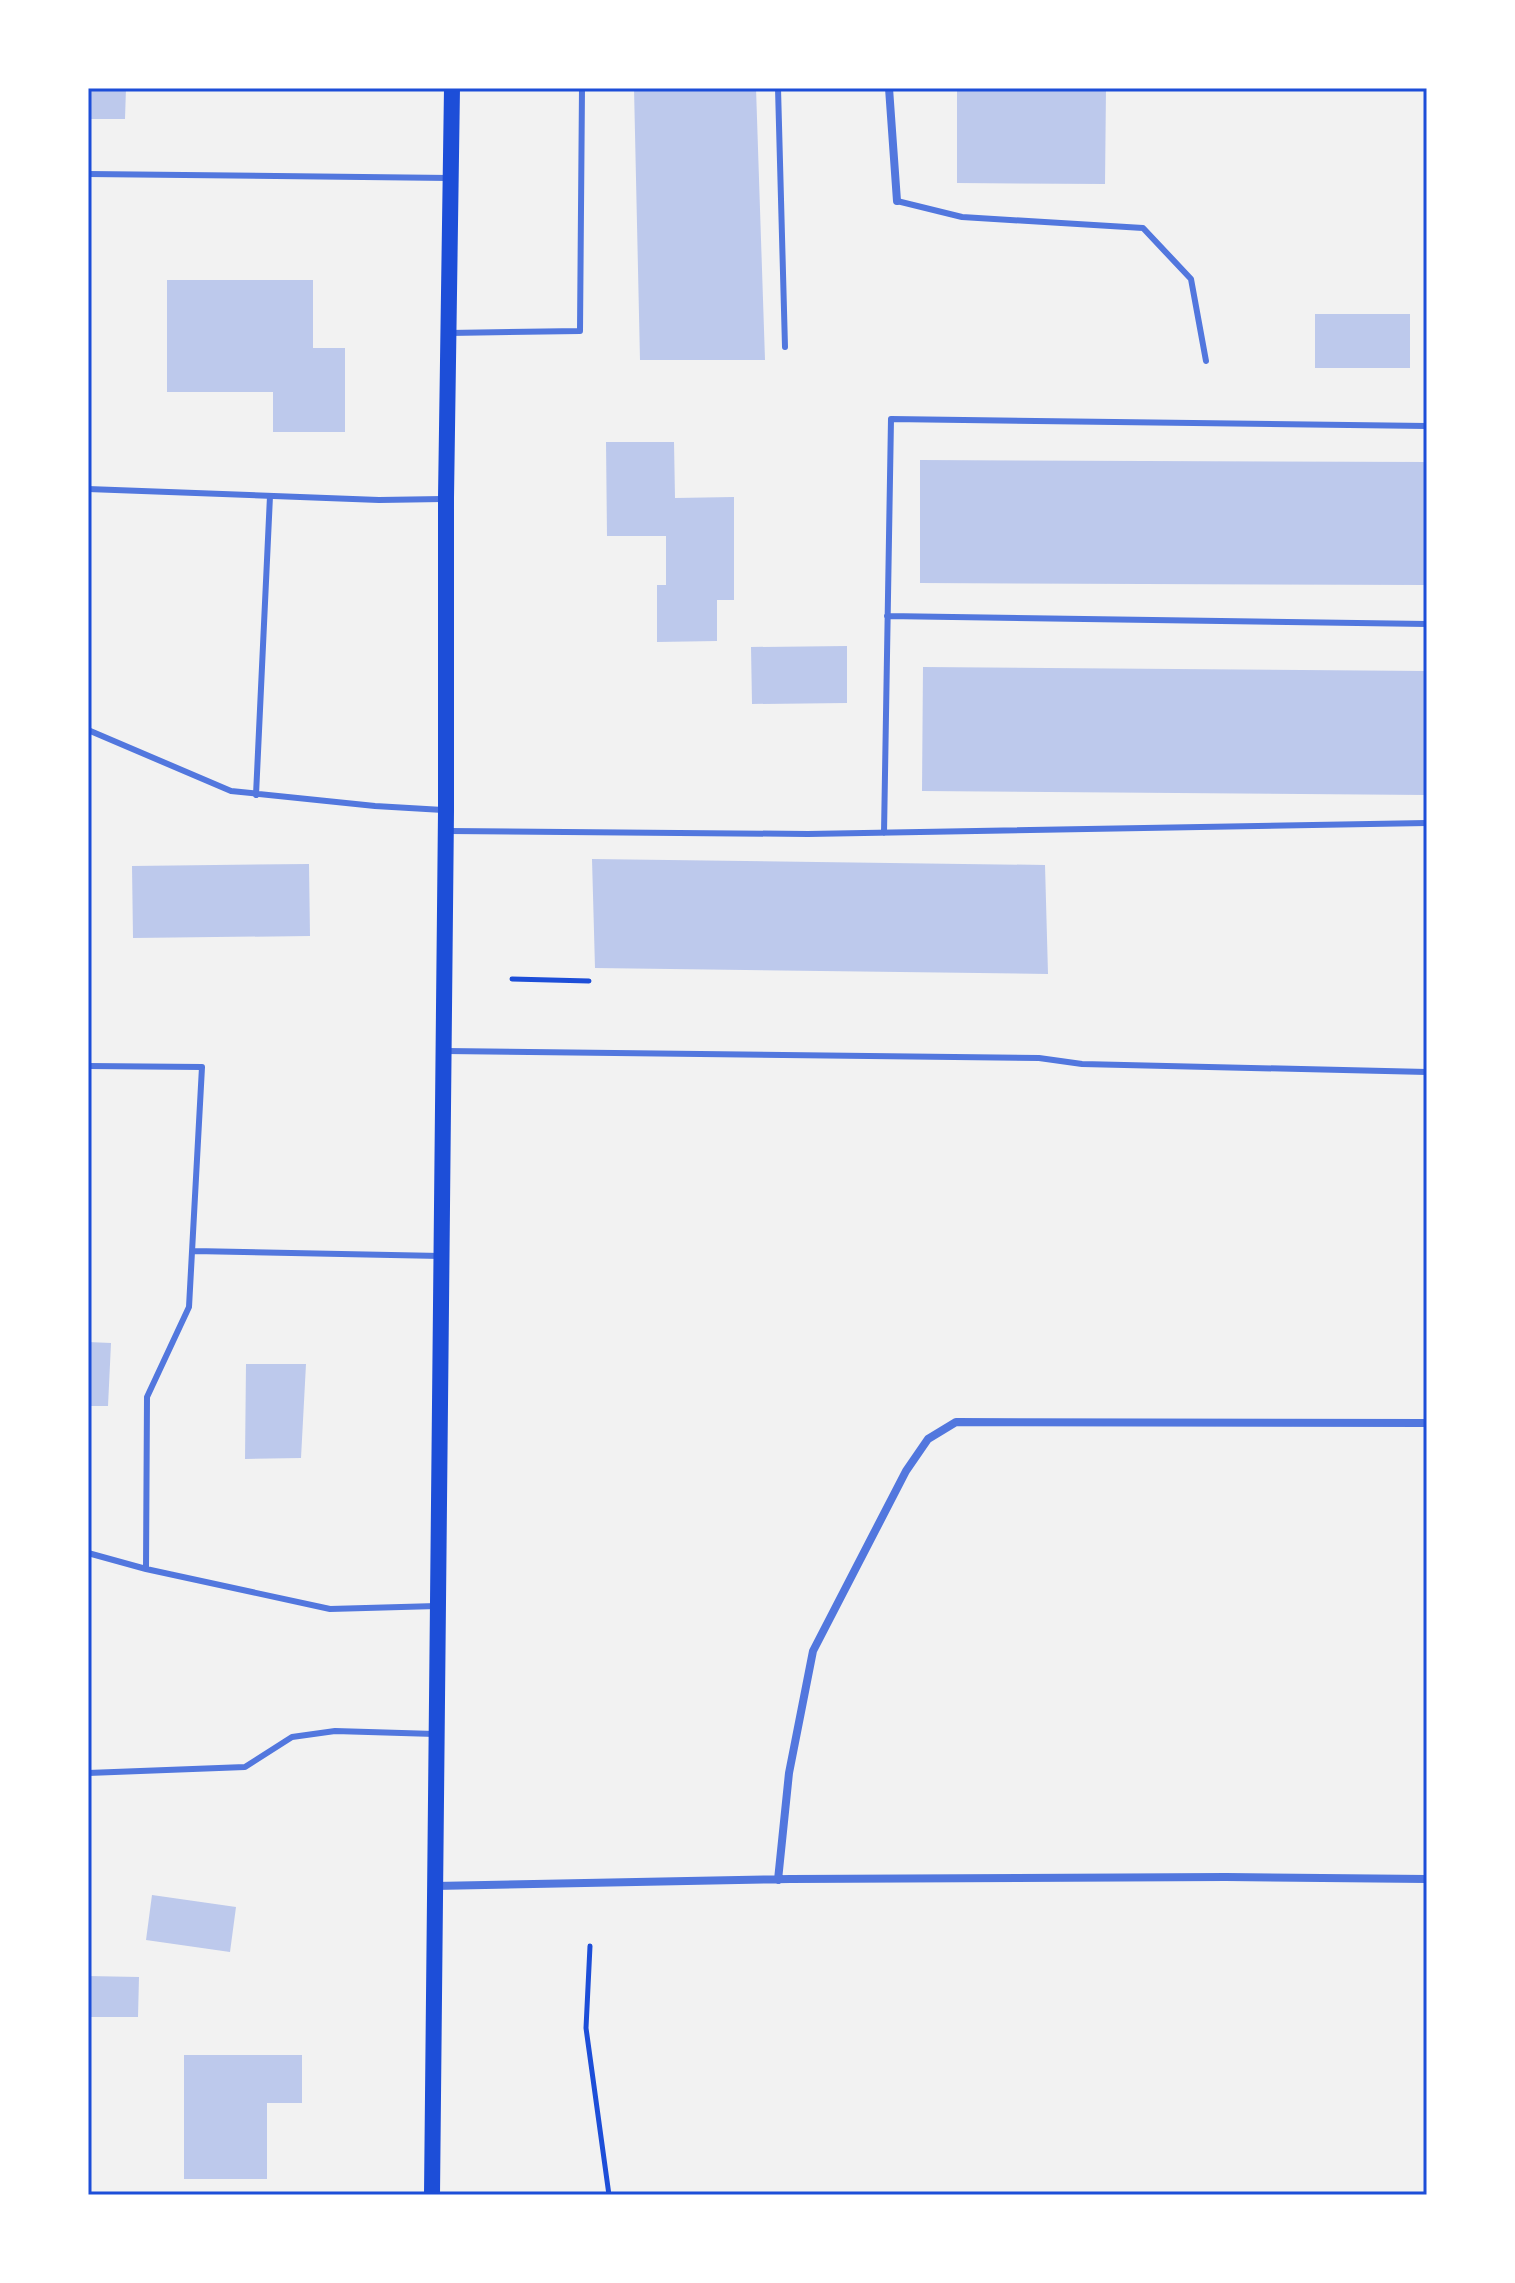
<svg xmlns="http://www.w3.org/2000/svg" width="1515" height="2283" font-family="'Fira Sans',sans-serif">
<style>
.building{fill:#bdc9ec}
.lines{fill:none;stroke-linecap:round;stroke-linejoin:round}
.path{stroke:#1d4ed8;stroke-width:5}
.service{stroke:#5277de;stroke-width:6}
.minor{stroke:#5277de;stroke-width:8}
.secondary{stroke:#1d4ed8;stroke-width:16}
.neatline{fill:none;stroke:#1d4ed8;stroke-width:3}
</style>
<rect width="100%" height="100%" fill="#f2f2f2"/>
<path class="building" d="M88,88H126L125,119H88Z
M634,88H756L765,360H640Z
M957,88H1106L1105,184L957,183Z
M167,280H313V348H345V432H273V392H167Z
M1315,314H1410V368H1315Z
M606,442H674L675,498L734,497V600H717V641L657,642V585H666V536H607Z
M920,460L1427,462V585L920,583Z
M847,646V703L752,704L751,647Z
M923,667L1427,671V795L922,791Z
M592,859L1045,865L1048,974L595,968Z
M309,864L310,936L133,938L132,866Z
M88,1342L111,1343L108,1406H88Z
M246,1364H306L301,1458L245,1459Z
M152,1895L236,1907L230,1952L146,1940Z
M88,1976L139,1977L138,2017H88Z
M184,2055H302V2103H267V2179H184Z"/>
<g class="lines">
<path class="path" d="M512,979L589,981
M590,1946L586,2028L609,2195"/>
<path class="service" d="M778,88L785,347
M88,174L450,178
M897,201L962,217L1143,228L1191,279L1206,361
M449,333L580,331L582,88
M88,489L379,500L443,499
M887,616L1427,624
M88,730L231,791L375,806L443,810
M256,795L270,496
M449,831L808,834L1427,823
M884,833L891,419L1427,426
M446,1051L1039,1058L1082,1064L1427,1072
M88,1066L202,1067L189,1307L147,1397L146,1569
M194,1251L441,1256
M88,1553L146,1569L330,1609L437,1606
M88,1773L245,1767L292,1737L335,1731L435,1734"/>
<path class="minor" d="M889,88L897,201
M778,1880L789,1773L813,1651L906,1471L928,1439L956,1422L1427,1423
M435,1886L790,1879L1226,1877L1427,1879"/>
<path class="secondary" d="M432,2195L446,811V498L452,88"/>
</g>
<rect width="1515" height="2283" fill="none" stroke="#ffffff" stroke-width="180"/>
<rect x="90" y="90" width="1335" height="2103" class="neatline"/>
</svg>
